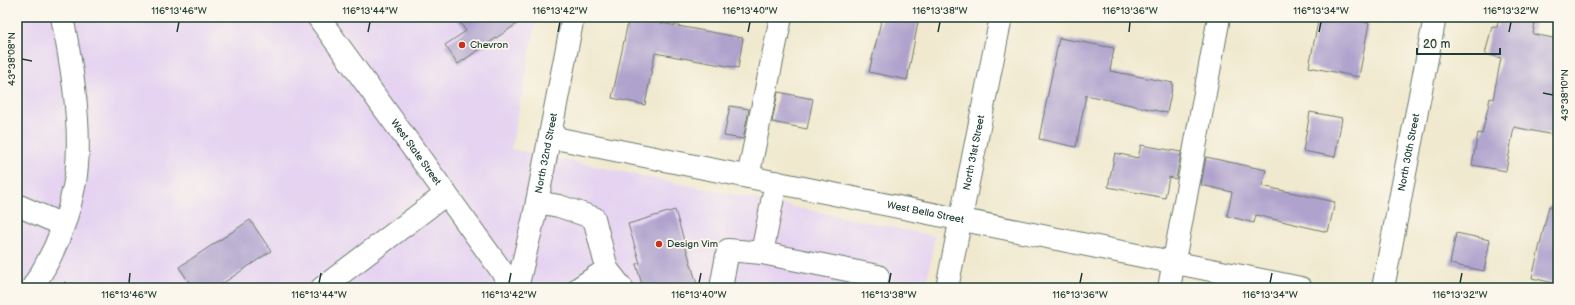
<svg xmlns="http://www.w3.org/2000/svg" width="1575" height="305" font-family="'Balsamiq Sans',sans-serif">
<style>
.built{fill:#e5d3f1}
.building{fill:#afa2cd}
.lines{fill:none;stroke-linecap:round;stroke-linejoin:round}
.minor-casing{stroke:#68796a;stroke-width:24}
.major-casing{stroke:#68796a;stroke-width:24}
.path{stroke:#68796a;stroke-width:2.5;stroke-dasharray:3 3;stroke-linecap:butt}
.minor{stroke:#fff;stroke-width:22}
.major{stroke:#fff;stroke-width:22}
.ticks{fill:none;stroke:#1f3d34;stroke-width:1.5}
.poi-dot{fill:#c8321e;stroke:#fbf7ec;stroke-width:1.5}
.labels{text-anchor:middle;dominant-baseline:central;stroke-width:3.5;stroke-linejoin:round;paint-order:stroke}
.poi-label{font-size:10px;fill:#1f3d34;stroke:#fbf7ec;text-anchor:start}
.street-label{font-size:10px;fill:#1f3d34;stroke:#fbf7ec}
.neatline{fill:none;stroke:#1f3d34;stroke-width:1.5}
.ticks-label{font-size:10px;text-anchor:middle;fill:#1f3d34}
</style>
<rect width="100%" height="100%" fill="#fbf7ec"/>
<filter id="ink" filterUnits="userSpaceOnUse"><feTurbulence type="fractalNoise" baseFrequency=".025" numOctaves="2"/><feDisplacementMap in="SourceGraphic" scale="8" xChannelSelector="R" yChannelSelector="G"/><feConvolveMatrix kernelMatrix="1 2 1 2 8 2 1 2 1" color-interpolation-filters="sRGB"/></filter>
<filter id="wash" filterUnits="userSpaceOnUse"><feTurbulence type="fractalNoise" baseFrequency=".012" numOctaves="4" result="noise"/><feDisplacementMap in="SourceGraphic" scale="16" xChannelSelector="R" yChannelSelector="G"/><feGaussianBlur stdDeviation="0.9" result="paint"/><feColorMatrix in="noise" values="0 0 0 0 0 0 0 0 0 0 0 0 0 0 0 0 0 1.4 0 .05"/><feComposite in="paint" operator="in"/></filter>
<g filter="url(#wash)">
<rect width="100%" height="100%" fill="#f0e9cf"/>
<path class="built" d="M17,17H537L511,149L935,236L926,288H17Z"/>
<g id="blocks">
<path class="building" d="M456,17H527L458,64L445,45L466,31Z
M629,17L743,38L738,68L655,53L645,105L612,98Z
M882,17H919L907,80L869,72Z
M1319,17H1338L1369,23L1359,77L1309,67Z
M1499,17H1536L1533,34L1558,39V136L1514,127L1506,171L1472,165L1478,133L1482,134L1490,98L1493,99L1501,58L1485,54L1492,26L1497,27Z
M1059,38L1114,48L1110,71L1173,83L1167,113L1086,95L1076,147L1039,139Z
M778,92L813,99L807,129L772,122Z
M730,106L749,109L743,139L724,136Z
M1310,112L1342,118L1335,157L1303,151Z
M1141,145L1181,152L1176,179L1169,177L1165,198L1108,187L1115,153L1138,158Z
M1206,157L1266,170L1262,186L1335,202L1328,232L1256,215L1254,223L1227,216L1232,192L1201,185Z
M1549,206L1558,207V284L1532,278Z
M675,210L698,288H643L636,264L640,263L628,224Z
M250,220L271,251L216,288H193L179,267Z
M1456,233L1490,240L1484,271L1450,264Z"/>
</g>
</g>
<g filter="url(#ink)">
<use href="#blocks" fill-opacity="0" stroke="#68796a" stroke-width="1"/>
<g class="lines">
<g class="minor-casing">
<g id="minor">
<path id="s1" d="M550,137L1301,288"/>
<path d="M748,177L781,17"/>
<path d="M537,202L559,206L594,218L607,269L579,288"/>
<path d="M17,205L63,225"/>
<path d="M762,253L878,276L876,288"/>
<path d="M607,269L622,288"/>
<path d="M32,288C52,258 67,223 74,187C84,139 72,65 62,17"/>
<path d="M322,288L446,194"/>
<path id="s2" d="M517,288L534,217L573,17"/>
<path d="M721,288L728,250L762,253L776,182"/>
<path id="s3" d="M947,288L1001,17"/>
<path d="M1169,288L1219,17"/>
<path id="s4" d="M1383,288L1435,17"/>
</g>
</g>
<g class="major-casing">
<g id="major">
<path id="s5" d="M318,17L514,288"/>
</g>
</g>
<path class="path" d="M64,283L91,288"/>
<use href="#minor" class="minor"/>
<use href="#major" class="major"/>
</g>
</g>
<path class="ticks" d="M177,32L179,22M368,32L370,22M558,32L560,22M748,32L750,22M938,32L940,22M1129,32L1130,22M1319,32L1321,22M1509,32L1511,22M22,59L32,61M1543,93L1553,95M129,283L130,273M319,283L321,273M509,283L511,273M699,283L701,273M889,283L891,273M1080,283L1082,273M1270,283L1272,273M1460,283L1462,273"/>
<g class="poi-dot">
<circle cx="462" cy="45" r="4"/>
<circle cx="659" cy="244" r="4"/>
</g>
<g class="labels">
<g class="poi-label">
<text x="470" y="45">Chevron</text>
<text x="667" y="244">Design Vim</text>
</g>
<g class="street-label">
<text stroke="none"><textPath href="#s4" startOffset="138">North 30th Street</textPath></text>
<text stroke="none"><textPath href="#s5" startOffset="167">West State Street</textPath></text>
<text stroke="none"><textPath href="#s2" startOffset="138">North 32nd Street</textPath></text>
<text stroke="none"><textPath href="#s3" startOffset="138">North 31st Street</textPath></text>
<text stroke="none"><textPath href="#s1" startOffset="383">West Bella Street</textPath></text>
</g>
</g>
<rect width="1575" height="305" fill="none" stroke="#fbf7ec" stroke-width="44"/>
<path d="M1417 48v6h83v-6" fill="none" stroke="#1f3d34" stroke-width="2"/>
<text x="1423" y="48" font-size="12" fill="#1f3d34" stroke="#fbf7ec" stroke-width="3" paint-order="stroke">20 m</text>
<rect x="22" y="22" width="1531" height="261" class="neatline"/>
<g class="ticks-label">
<text x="179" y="14">116°13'46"W</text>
<text x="370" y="14">116°13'44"W</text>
<text x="560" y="14">116°13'42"W</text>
<text x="750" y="14">116°13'40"W</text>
<text x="940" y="14">116°13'38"W</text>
<text x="1130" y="14">116°13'36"W</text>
<text x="1321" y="14">116°13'34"W</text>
<text x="1511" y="14">116°13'32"W</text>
<text transform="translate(11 59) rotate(-90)" y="4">43°38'08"N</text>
<text transform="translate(1564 95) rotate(-90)" y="4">43°38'10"N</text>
<text x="129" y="298">116°13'46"W</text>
<text x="319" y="298">116°13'44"W</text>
<text x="509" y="298">116°13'42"W</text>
<text x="699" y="298">116°13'40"W</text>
<text x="889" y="298">116°13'38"W</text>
<text x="1080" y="298">116°13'36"W</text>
<text x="1270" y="298">116°13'34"W</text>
<text x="1460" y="298">116°13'32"W</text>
</g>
</svg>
